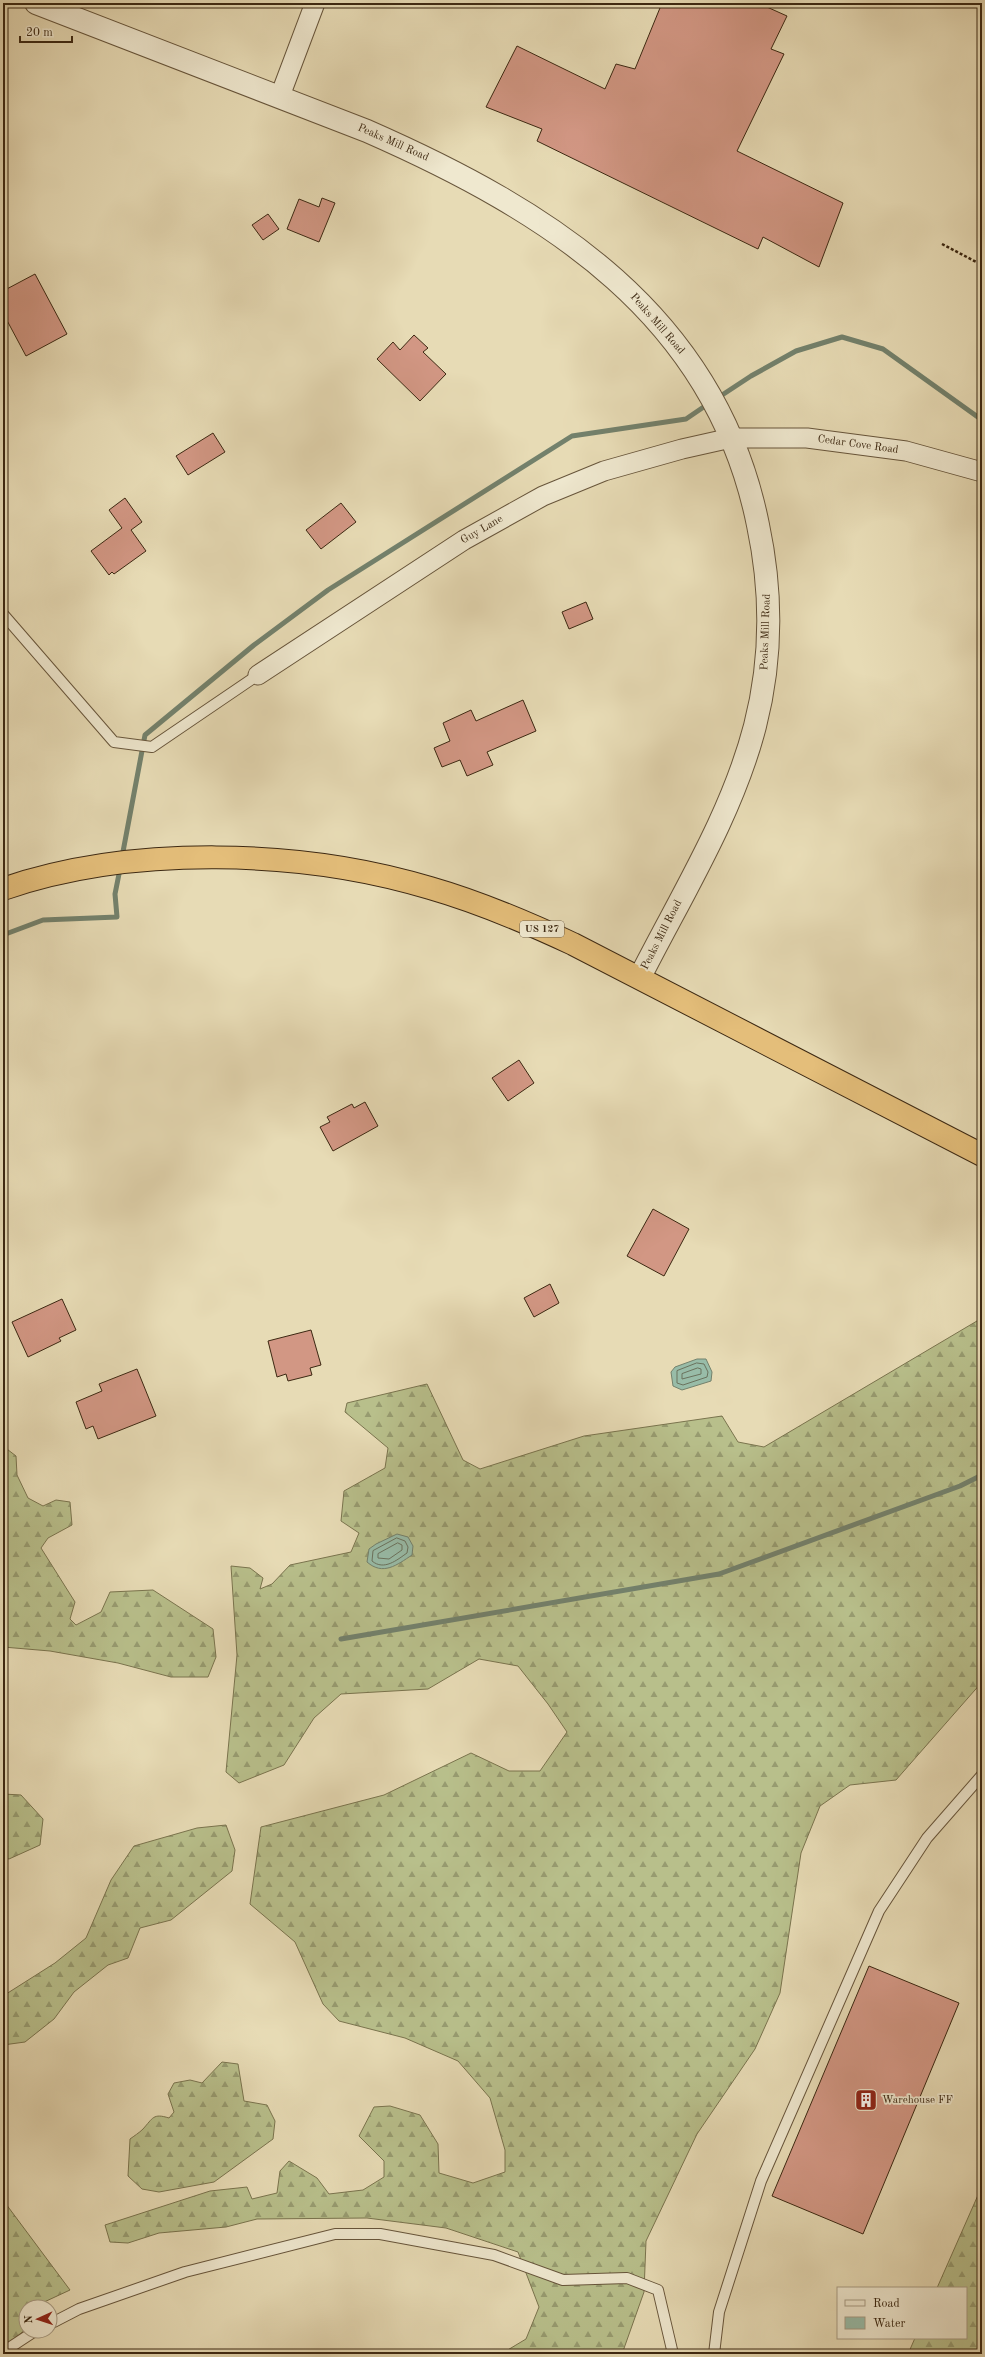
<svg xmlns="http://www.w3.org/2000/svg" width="985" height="2357" font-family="'Old Standard TT',serif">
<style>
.forest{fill:url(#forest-firs);stroke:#7a744e}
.water{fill:#98bca8;stroke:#73816c}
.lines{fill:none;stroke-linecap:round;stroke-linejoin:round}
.shore{stroke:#6a725d;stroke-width:1}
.stream{stroke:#73816c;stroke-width:5}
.building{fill:#d29784;stroke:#3c2812}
.service-casing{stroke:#67553b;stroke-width:12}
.minor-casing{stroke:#67553b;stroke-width:21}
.tertiary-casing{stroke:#67553b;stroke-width:24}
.trunk-casing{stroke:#3c2812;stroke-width:24}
.path{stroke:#3c2812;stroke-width:2.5;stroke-dasharray:3 2;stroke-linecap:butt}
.service{stroke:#efe8cf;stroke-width:10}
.minor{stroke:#efe8cf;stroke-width:19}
.tertiary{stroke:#efe8cf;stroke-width:22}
.trunk{stroke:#e4be7a;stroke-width:22}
.labels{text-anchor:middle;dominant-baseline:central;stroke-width:3.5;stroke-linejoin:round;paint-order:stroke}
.shield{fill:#efe8cf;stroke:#72624b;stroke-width:1}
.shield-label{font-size:10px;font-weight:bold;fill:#3c2812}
.street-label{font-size:11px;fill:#3c2812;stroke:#efe8cf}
.poi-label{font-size:11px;fill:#3c2812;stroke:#efe8cf;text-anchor:start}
</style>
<defs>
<pattern id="forest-firs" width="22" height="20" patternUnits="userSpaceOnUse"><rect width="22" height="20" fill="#b8bf8b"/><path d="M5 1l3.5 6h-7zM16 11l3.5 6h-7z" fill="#979b70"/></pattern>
</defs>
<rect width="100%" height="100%" fill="#e7dbb5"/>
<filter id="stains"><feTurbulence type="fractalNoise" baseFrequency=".005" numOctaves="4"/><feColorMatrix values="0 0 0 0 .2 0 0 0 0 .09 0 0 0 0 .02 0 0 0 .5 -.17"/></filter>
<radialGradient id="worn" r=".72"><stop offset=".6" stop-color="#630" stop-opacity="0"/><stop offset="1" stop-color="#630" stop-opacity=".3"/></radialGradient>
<path class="forest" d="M982,1318V1682L896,1780L850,1785L820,1806L801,1853L780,1993L755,2049L697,2134L646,2241L644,2292L622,2354H501L526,2339L539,2307L518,2252L446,2228L367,2218L257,2219L226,2227L159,2233L128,2243L110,2242L105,2225L210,2191L247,2187L252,2199L277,2193L280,2171L289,2161L317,2178L329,2194L363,2190L384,2177V2161L359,2136L374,2107L390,2106L420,2115L438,2144L439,2173L473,2183L505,2172V2150L490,2098L458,2061L405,2038L339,2021L323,2004L295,1942L250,1904L261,1827L384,1795L471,1753L509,1771H540L567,1732L548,1704L518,1666L479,1659L428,1689L341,1694L314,1718L284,1765L239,1783L226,1772L237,1655L231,1566L250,1568L263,1578L260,1589L272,1584L290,1565L351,1552L359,1533L341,1521L344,1491L385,1468L388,1448L345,1412L347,1403L427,1384L463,1460L480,1469L584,1436L722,1416L738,1442L764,1447Z
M3,1446L16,1456L17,1475L28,1498L43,1506L56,1500L70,1502L72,1525L48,1538L41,1548L75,1602L70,1619L76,1625L101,1612L110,1592L153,1590L213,1629L216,1657L208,1677H171L118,1663L50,1651L3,1647Z
M3,1794L21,1795L43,1819L40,1845L9,1859L3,1857Z
M226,1825L235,1850L232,1871L171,1920L140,1928L128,1958L108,1965L74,1992L54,2019L25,2042L3,2045V1996L55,1963L86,1938L111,1880L134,1846L197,1828Z
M222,2062L238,2064L244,2101L267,2105L275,2121L273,2139L214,2182L159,2192L142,2189L128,2176L130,2139C134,2136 139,2133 143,2129C153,2118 153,2113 169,2118L174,2112L168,2094L174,2083L190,2080L202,2083Z
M982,2186V2354H908L915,2338H966V2288H937Z
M3,2200L70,2290L42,2303L40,2307H26V2329L3,2348Z"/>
<path class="water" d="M697,1359H706L712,1372L711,1381L682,1390L673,1386L671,1372L675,1367Z
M397,1534L408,1537L413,1546L412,1555C397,1565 383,1576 367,1562L369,1549L376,1544Z"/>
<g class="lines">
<path class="shore" d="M697,1363L704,1364L708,1372L707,1377L683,1385L677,1383V1371Z
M698,1368L701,1369V1374L682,1379V1374Z
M397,1538L405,1541L408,1547L407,1553C397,1560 384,1571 372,1561L373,1551Z
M398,1543L402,1545V1550L389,1559L378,1558V1554Z"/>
<path class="stream" d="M716,399L751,376L796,351L842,337L883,349L982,420
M122,857L145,735L254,645L328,590L572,436L686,419L708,404
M3,935L43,920L117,917L115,894L120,869
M341,1639L719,1574L960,1486L982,1475"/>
</g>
<path class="building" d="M662,3H758L787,16L771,49L784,54L737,151L843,203L819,267L763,237L758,249L537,141L542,129L486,107L517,46L605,89L616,64L635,69Z
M322,198L335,203L319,242L287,229L299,199L319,207Z
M268,214L279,229L263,240L252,225Z
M35,274L67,334L26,356L3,313V291Z
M414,335L428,348L423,352L446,374L420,401L377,359L393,342L400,350Z
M213,433L225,452L188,475L176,456Z
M125,498L142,522L131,530L146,551L114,574L112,572L109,575L91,551L122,528L109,510Z
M341,503L356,522L321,549L306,530Z
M586,602L593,619L569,629L562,612Z
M523,700L536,731L487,752L493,765L467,776L460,760L442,767L434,748L450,741L443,723L471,710L476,721Z
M519,1060L534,1083L508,1101L492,1078Z
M365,1102L378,1126L333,1151L320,1127L330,1122L327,1117L352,1104L354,1108Z
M653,1209L689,1229L664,1276L627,1256Z
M550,1284L559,1303L534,1317L524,1298Z
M62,1299L76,1330L59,1338L61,1341L28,1357L12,1322Z
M311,1330L321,1365L310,1368L312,1375L288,1381L286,1374L277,1377L268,1341Z
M137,1369L156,1416L98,1439L93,1426L86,1429L76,1402L102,1391L99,1384Z
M869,1966L959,2003L863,2234L772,2196Z"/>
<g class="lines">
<g class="service-casing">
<path id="service" d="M3,614L114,742L152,747L258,675
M50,2324L79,2309L185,2272L335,2234H380L494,2255L563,2280L627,2278L658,2290L673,2354
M3,2352L35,2331
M714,2354L719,2312L761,2181L879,1911L927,1838L982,1775"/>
</g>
<g class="minor-casing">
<path id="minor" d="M280,96L315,3
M258,675L464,540L543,496L604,471L682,449L731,438H807L906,451L982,472"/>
</g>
<g class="tertiary-casing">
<path id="tertiary" d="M36,3L367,131C549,211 716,315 758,525C772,591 772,660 755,726C732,815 681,896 640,977"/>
</g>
<g class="trunk-casing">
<path id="trunk" d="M3,889C131,845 301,849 430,888C479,902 526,922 573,944L982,1155"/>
</g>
<path class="path" d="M942,244L982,265"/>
<use href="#service" class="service"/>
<use href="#minor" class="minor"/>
<use href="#tertiary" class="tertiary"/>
<use href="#trunk" class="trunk"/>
</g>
<defs>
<g id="building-square" transform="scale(1.15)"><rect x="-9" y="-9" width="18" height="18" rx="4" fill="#8f2418" stroke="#efe8cf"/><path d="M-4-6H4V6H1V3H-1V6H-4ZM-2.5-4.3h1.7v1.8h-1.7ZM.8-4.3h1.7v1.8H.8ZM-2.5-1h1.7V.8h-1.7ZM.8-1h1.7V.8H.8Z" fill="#fff"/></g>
</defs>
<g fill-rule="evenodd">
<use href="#building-square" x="866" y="2100"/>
</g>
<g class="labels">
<rect class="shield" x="520" y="921" width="44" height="16" rx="3"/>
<g class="shield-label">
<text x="542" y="929">US 127</text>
</g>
<g class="street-label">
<text transform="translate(393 143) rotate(24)">Peaks Mill Road</text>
<text transform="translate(657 324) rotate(49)">Peaks Mill Road</text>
<text transform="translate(858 445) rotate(8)">Cedar Cove Road</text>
<text transform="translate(482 530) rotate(-30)">Guy Lane</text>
<text transform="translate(766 632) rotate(-88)">Peaks Mill Road</text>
<text transform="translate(662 935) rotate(-63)">Peaks Mill Road</text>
</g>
<g class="poi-label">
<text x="882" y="2100">Warehouse FF</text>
</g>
</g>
<rect width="985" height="2357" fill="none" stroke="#e7dbb5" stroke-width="16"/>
<rect x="4" y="4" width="977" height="2349" fill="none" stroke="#3c2812" stroke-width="2"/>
<rect x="8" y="8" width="969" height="2341" fill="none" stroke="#3c2812"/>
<rect x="837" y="2287" width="130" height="52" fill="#efe8cf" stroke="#a79b83"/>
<rect x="845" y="2300" width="20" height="6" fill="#efe8cf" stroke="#a79b83"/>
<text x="873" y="2307" font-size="12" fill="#3c2812">Road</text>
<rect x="845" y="2317" width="20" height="12" fill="#98bca8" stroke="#a79b83"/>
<text x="873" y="2327" font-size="12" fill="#3c2812">Water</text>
<g transform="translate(38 2319) rotate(267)"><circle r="19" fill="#efe8cf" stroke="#a79b83"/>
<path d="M0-3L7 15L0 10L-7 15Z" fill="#8f2418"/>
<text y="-6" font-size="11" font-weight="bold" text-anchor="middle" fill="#3c2812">N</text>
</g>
<path d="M20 36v6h52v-6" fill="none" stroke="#3c2812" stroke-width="2"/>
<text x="26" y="36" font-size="12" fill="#3c2812" stroke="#efe8cf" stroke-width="3" paint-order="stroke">20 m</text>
<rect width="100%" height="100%" filter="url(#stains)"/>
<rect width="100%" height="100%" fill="url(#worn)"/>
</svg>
